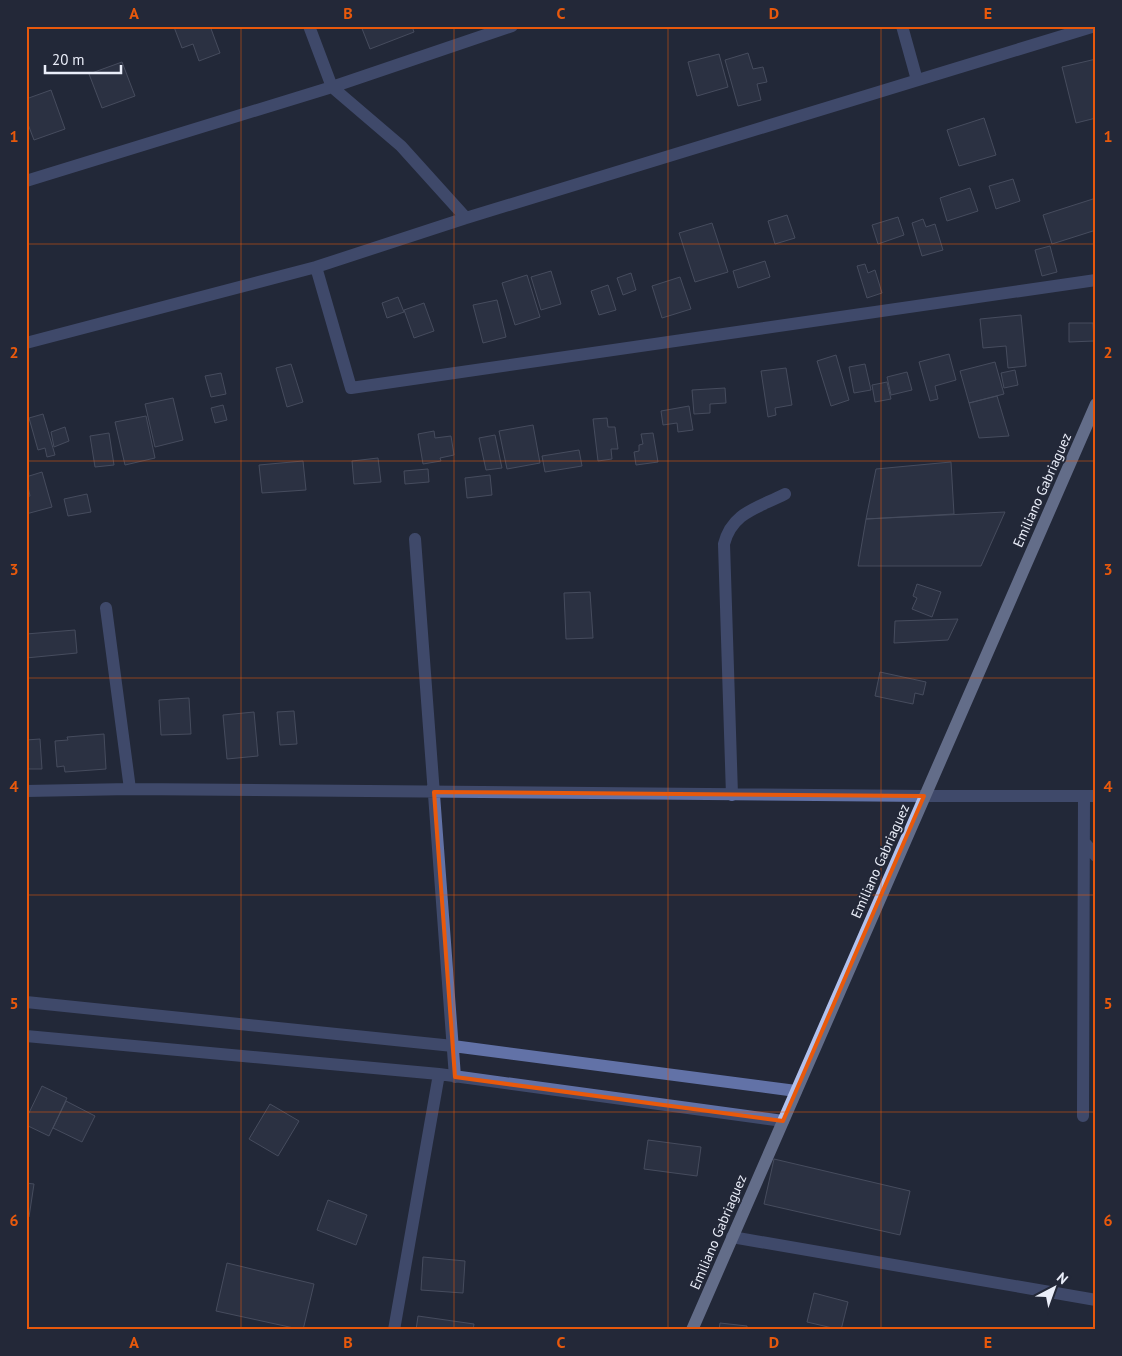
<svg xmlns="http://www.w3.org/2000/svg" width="1122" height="1356" font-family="'PT Sans',sans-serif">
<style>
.building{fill:#373d4e;stroke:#70778a}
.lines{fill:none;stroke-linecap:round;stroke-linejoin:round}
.minor{stroke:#6272a7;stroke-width:12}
.major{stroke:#b2c1ec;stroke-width:12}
.marked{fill:none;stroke:#e8590c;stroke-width:4;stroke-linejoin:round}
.grid{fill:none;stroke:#e8590c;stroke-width:1;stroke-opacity:0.55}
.labels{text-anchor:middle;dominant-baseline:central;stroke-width:4;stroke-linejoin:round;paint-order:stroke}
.street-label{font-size:14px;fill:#eaeef9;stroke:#232838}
.neatline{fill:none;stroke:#e8590c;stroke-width:2}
.grid-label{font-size:16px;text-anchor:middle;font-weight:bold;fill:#e8590c}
</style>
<rect width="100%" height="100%" fill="#232838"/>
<path class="building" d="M210,26L220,53L199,61L193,44L182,48L174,27Z
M361,26H412L414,32L370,49Z
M748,53L753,69L763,67L767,82L757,84L761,100L738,106L725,60Z
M719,54L728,87L697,96L688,62Z
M1096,59V118L1076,123L1062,67Z
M122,62L135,96L102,108L89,74Z
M51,90L65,129L34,140L26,119V99Z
M984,118L996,155L959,166L947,130Z
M1013,179L1020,201L996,209L989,186Z
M970,188L978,211L947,221L940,198Z
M1096,198V230L1052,244L1043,215Z
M787,215L795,238L775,244L768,221Z
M898,217L904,235L878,244L872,225Z
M923,219L926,227L935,224L943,250L922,256L912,223Z
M712,223L728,272L695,282L679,233Z
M1050,246L1057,272L1042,276L1035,250Z
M765,261L770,277L738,288L733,271Z
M865,264L868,273L875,270L882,293L867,298L857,266Z
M551,271L561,304L541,310L531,277Z
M631,273L636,290L623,295L617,278Z
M527,275L540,317L515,325L502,283Z
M680,277L691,309L662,318L652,286Z
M608,285L616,310L599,315L591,291Z
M398,297L404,312L387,318L382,303Z
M497,300L506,337L483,343L473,305Z
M424,303L434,331L414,338L404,310Z
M1021,315L1026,366L1008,368L1006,346L983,348L980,319Z
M1069,323H1093L1094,341L1069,342Z
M949,354L956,380L935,386L938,399L930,401L919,362Z
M836,355L849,400L831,406L817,361Z
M995,362L1004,394L969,403L960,371Z
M291,364L303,402L287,407L276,368Z
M865,364L871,390L854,393L849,367Z
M786,368L792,405L775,408L776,415L768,417L761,371Z
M1015,370L1018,385L1004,388L1001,373Z
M907,372L912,390L891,395L887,377Z
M221,373L226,394L211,397L205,376Z
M887,382L891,399L875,402L872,385Z
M725,388L726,403L710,404V413L694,414L692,390Z
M997,396L1009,436L979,438L969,403Z
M173,398L183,440L155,447L145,404Z
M223,405L227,420L215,423L211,408Z
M689,406L693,430L678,432L677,423L663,425L661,411Z
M43,414L55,455L47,457L45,448L38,450L29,418Z
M146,416L155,458L125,465L115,422Z
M607,418L608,427H615L618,449H611L612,459L598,461L593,419Z
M533,425L540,463L507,469L499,431Z
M65,427L69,441L54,447L51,432Z
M434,431L435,438L451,436L454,455L440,458L441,461L423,464L418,434Z
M109,433L114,465L95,467L90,436Z
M653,433L658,462L636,465L634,452L639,451V445L643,444L641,434Z
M495,435L502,468L486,470L479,438Z
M579,450L582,466L545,472L542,456Z
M378,458L381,482L354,484L352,461Z
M303,461L306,490L262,493L259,465Z
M951,462L954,514L866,519L876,469Z
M428,469L429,482L405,484L404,471Z
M42,472L52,507L26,514V497L30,496L26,477Z
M490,475L492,495L467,498L465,478Z
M87,494L91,512L68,516L64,499Z
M1005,512L981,566H858L866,519Z
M917,584L941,592L932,617L912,609L917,598L913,596Z
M590,592L593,638L566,639L564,593Z
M958,619L948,640L894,643L895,621Z
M75,630L77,653L26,658V634Z
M880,672L926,682L923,695L915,693L913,704L875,696Z
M189,698L191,734L161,735L159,700Z
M294,711L297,744L280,745L277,712Z
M254,712L258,756L227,759L223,715Z
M104,734L106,769L65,772L64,766L57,767L55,741L68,740L67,737Z
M40,739L42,769H26V740Z
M42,1086L67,1098L49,1136L26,1125V1119Z
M66,1101L95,1116L82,1142L53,1128Z
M270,1104L299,1121L278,1156L249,1139Z
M648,1140L701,1147L697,1176L644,1169Z
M774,1159L910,1191L900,1235L764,1204Z
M26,1183L34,1184L29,1217H26Z
M328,1200L367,1215L356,1245L317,1230Z
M423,1257L465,1261L463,1293L421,1290Z
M227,1263L314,1284L303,1330L216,1311Z
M814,1293L848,1302L841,1330L807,1322Z
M418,1316L474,1324L473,1330H416Z
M720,1323L747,1326V1330H719Z"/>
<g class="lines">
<path class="minor" d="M309,26L332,87L401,146L466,218
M902,26L917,80
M26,181L332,87L512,26
M316,267L351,388L1096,280
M26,343L316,267L466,218L1095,26
M415,539L455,1077
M106,608L130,789
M26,791L130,789L924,796H1096
M732,795L724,544C732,512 758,508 785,494
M1084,842L1096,856
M26,1002L453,1046L796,1091
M26,1036L439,1074L783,1121
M1083,1116L1084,796
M732,1237L1096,1300
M394,1330L439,1074"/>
<path class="major" d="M692,1330L1096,404"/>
</g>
<path d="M0 0H1122V1356H0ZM434,792L924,796L783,1121L455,1077Z" fill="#232838" fill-opacity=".55" fill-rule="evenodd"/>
<path class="marked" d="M434,792L924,796L783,1121L455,1077Z"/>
<path class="grid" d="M241,26V1330M454,26V1330M668,26V1330M881,26V1330M26,244H1096M26,461H1096M26,678H1096M26,895H1096M26,1112H1096"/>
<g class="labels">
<g class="street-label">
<text transform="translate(1042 490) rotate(-66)">Emiliano Gabriaguez</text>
<text transform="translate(880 861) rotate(-66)">Emiliano Gabriaguez</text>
<text transform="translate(718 1232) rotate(-67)">Emiliano Gabriaguez</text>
</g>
</g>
<rect width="1122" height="1356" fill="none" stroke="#232838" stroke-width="55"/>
<g transform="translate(1054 1288) rotate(41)" stroke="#232838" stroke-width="4" paint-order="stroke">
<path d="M0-4L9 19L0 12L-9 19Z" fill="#eaeef9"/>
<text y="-8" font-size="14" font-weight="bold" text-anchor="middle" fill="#eaeef9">N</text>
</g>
<path d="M45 65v8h76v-8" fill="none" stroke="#eaeef9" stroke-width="2.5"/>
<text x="52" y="65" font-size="15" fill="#eaeef9" stroke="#232838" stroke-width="4" paint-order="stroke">20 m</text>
<rect x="28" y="28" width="1066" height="1300" class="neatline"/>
<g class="grid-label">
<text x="134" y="19">A</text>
<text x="348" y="19">B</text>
<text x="561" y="19">C</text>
<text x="774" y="19">D</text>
<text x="988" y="19">E</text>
<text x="14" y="142">1</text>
<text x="1108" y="142">1</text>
<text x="14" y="358">2</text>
<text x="1108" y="358">2</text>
<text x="14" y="575">3</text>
<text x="1108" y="575">3</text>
<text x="14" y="792">4</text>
<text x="1108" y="792">4</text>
<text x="14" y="1009">5</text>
<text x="1108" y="1009">5</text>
<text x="14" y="1226">6</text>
<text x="1108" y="1226">6</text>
<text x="134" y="1348">A</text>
<text x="348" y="1348">B</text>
<text x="561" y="1348">C</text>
<text x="774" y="1348">D</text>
<text x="988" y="1348">E</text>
</g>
</svg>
